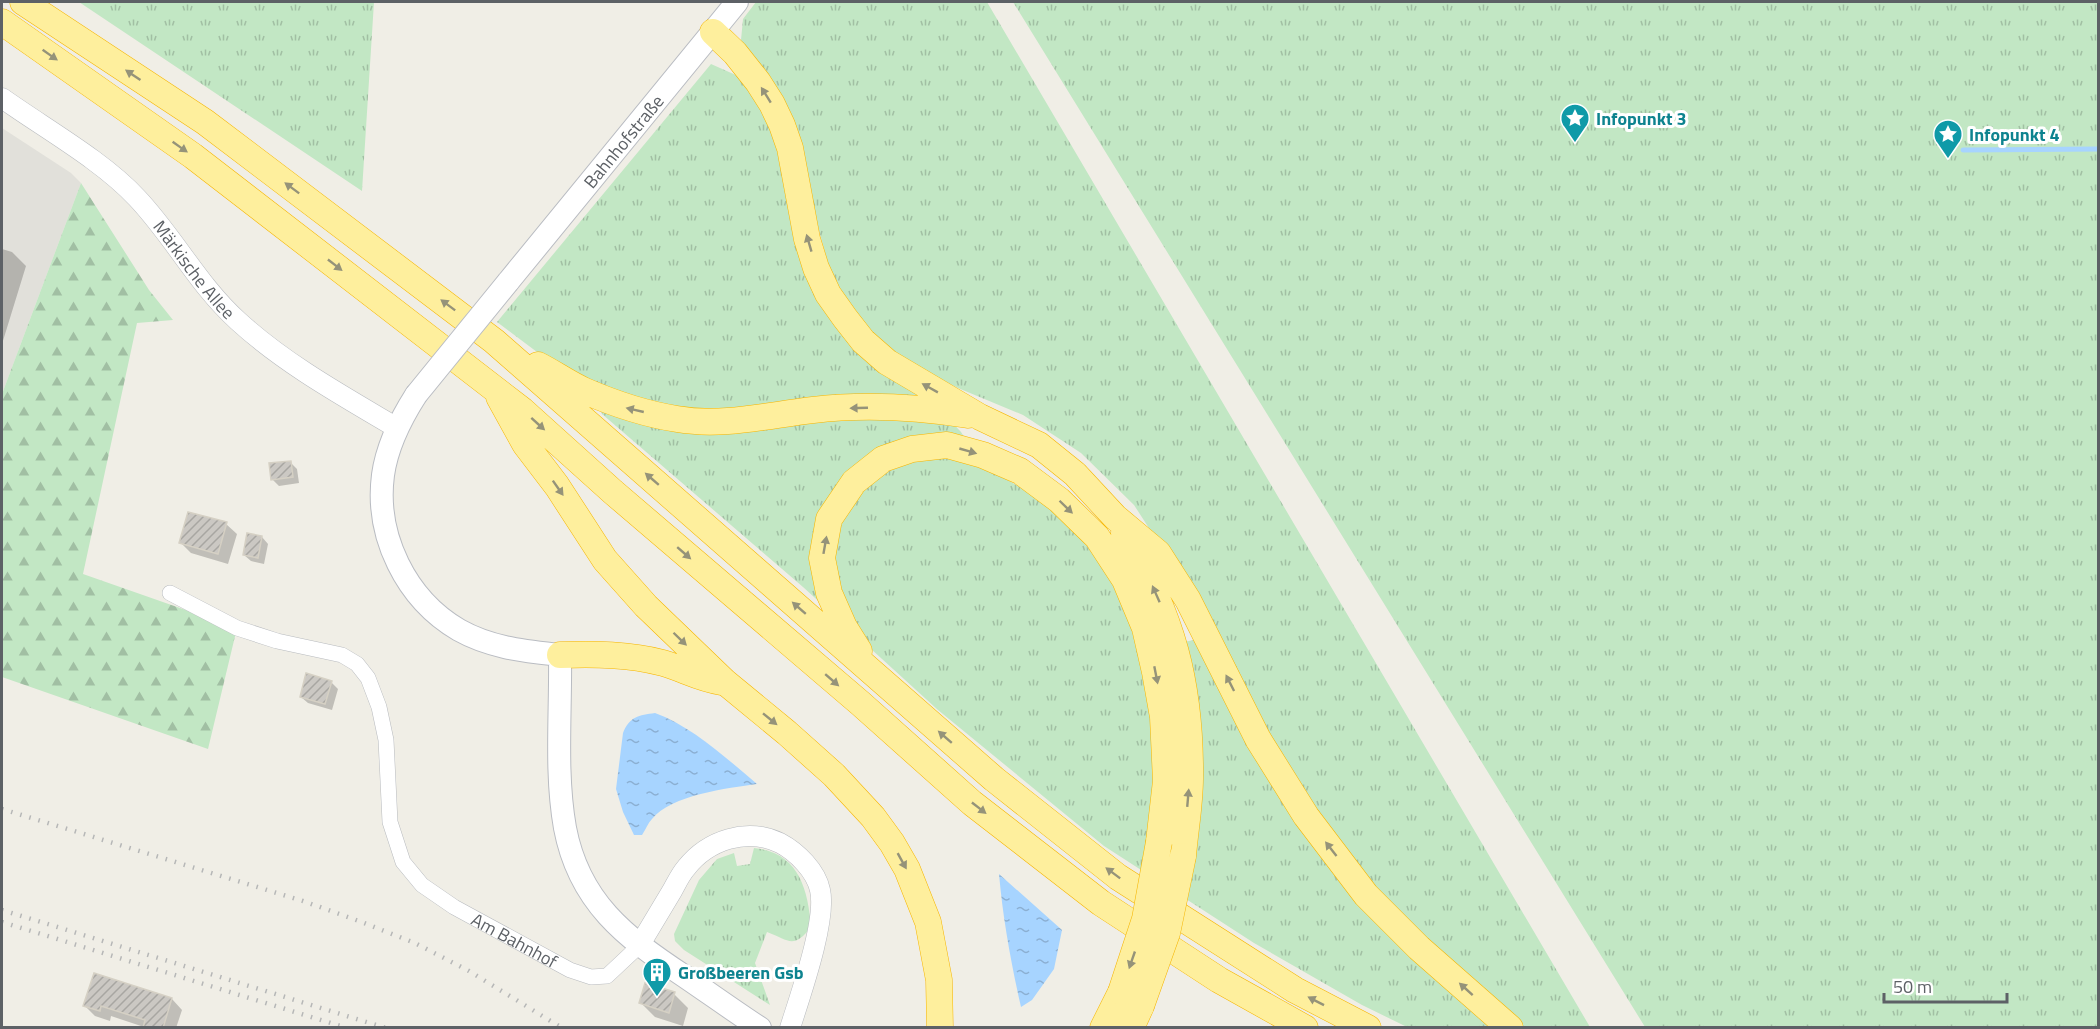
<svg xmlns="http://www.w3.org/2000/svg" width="2100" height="1029" font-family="'Titillium Web',sans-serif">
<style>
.industrial{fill:#e1e0da}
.grass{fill:url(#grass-tufts)}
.forest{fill:url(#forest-firs)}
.water{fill:url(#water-ripples)}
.shadow{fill:#0003}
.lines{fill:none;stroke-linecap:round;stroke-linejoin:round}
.stream{stroke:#a7d4ff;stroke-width:5}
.building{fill:url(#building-hatch);stroke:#d5d0c4;stroke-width:1.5}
.minor-casing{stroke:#b8bbbf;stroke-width:16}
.tertiary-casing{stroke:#b8bbbf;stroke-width:21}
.secondary-casing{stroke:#b9bcc2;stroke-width:24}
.trunk-casing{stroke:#f6b500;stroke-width:27}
.minor{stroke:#fff;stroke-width:15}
.tertiary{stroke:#fff;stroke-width:20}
.secondary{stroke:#fff;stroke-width:22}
.trunk{stroke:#feef9d;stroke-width:26}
.rail{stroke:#b6b7b7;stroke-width:4.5;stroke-dasharray:1.5 8;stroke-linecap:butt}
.secondary-bridge-casing{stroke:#b9bcc2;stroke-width:24;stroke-linecap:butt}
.trunk-bridge-casing{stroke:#f6b500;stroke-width:27;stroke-linecap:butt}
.secondary-bridge{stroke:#fff;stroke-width:22}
.trunk-bridge{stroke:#feef9d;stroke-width:26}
.oneway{fill:#959379}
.labels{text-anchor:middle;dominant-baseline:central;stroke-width:6;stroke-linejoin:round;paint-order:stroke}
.culture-label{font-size:18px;font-weight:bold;fill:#0d838f;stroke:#fff;text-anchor:start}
.street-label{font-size:18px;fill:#5d6166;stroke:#fff}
</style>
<defs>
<pattern id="grass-tufts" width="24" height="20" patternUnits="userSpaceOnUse" patternTransform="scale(1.5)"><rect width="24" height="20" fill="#c2e7c4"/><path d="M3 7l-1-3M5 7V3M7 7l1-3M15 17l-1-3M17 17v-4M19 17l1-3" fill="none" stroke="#a1bfa3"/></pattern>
<pattern id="forest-firs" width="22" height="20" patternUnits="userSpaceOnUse" patternTransform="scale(1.5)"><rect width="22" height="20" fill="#c2e7c4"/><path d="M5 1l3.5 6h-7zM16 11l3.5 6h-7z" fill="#a1bfa3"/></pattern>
<pattern id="water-ripples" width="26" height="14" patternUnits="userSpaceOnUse" patternTransform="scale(1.5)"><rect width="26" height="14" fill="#a7d4ff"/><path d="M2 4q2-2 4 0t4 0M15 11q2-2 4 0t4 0" fill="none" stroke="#8bafd2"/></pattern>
<pattern id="building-hatch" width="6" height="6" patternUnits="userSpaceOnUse" patternTransform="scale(1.5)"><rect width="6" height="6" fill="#cbc8c3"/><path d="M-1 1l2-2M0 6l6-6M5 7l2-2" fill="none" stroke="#a8a6a2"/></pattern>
</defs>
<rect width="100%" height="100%" fill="#f0eee6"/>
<path class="industrial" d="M2,128L71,173L81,183L2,394Z"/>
<path class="grass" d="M79,2H374L362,191Z
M756,2H987L1590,1027H1523L1423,940L1345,853L1273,745L1180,576L1134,505L1081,453L1023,415L958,388L896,357L851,309L829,267L784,103L741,40L743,19Z
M1013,2H2098V1027H1645Z
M711,64L738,76L753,94L776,139L803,262L961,432L982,465L1056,508L1106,570L1142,650L1194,640L1259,757L1498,1027H1407L1362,1005L1254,943L1104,846L938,710L803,587L602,414L594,386L553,364L497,322Z
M754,848C798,852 808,888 811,927C793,950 789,940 767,932L755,963L770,1005L684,950L675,941L674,934L699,880L717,859L734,853L737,866L750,864Z"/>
<path class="forest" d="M81,183L149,290L173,320L137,323L83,574L237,628L208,749L2,677V394Z"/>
<path class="water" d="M655,713C693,727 726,758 757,784C728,788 671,795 652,819C648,823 646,829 642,835H634L623,812L616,789L623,733C629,717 639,715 655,713Z
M999,874L1062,930L1054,969L1032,1000L1021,1007C1011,963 1003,919 999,874Z"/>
<path class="shadow" d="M2,249L12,252L26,266L2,344Z
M290,462L297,469L299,483L279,486L272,479Z
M226,524L237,534L228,564L191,553L181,543Z
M262,537L268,544L264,564L251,561L244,555Z
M331,682L338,689L332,710L308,703L301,697Z
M674,994L688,1008L683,1026L655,1017L641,1003Z
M172,999L182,1010L176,1028H147L111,1016L110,1021L95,1016L85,1006Z"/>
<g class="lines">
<path class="stream" d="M1963,150L2098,149"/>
</g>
<path class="building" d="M291,461L293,477L271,480L269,463Z
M188,512L227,522L218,554L179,543Z
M247,533L262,536L258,558L243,555Z
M306,673L332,681L325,704L300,697Z
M94,973L172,998L163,1028H143L145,1020L101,1006L100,1011L83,1006Z
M645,983L675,992L669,1013L639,1003Z"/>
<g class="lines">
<g class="minor-casing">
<g id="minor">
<path id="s1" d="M170,593L237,628L277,641L342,655L357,664L368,678L379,707L386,740L390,822L403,862L422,885L454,907L570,970L591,977L607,976L639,946"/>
</g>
</g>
<g class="tertiary-casing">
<g id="tertiary">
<path id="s2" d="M2,98C44,128 103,161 137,198C174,237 198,285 238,321C285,364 343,396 397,428"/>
<path d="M639,946C650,928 661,909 672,891C676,884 680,875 686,868C708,840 747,827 780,843C797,852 816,871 820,890C827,920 800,996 790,1028"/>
</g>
</g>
<g class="secondary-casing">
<g id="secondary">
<path id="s3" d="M508,282L737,2"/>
<path d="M416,395C400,420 387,446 383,475C375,536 406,599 459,630C491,648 525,651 560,655C561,712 555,772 565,828C579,902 625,937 684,976C709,993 734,1011 760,1028"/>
</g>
</g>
<g class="trunk-casing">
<path id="trunk" d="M23,2L205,122L494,341L994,779L1118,877L1295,990L1368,1028
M2,22L193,156L522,410L613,492L860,703L972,803L1101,903L1219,980L1305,1028
M713,32L735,53L758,82L772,104L782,125L790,148L807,239L816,268L828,294L845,318L863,341L887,362L980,417L1039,445L1075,474L1115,517L1158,553L1188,600L1258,739L1306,816L1366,895L1419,948L1510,1028
M538,365C554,373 569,384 585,391C615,404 645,414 677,419C723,427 768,415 813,410C865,404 917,407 968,415
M499,397L525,444L557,486L605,560L646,606L725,682L787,733L834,775L873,817L892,843L907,869L928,922L939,980L940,1028
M1124,533C1172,615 1191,683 1190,778C1190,804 1185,831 1183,856
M859,651L844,627L829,593L822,558L829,519L854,482L883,459L912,449L947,445L983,455L1020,471L1059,500L1097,537L1125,580L1145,628L1155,672L1163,717L1166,781L1159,842
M560,655C595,654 629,654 663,663C684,669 700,679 722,682
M1103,1028L1121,992
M1131,1028L1141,1006"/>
</g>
<use href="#minor" class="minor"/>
<use href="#tertiary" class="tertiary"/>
<use href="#secondary" class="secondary"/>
<use href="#trunk" class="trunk"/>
<path class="rail" d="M2,809L303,901L359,921L415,943L469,971L562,1028
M2,910L386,1028
M2,922L347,1028"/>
<g class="secondary-bridge-casing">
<path id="secondary-bridge" d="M416,395L508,282"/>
</g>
<g class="trunk-bridge-casing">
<path id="trunk-bridge" d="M1121,992L1145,919L1159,842
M1141,1006L1167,933L1183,856"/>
</g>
<use href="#secondary-bridge" class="secondary-bridge"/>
<use href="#trunk-bridge" class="trunk-bridge"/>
</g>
<defs><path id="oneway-solid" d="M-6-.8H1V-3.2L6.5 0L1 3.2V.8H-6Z" transform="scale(1.5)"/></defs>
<g class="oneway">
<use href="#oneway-solid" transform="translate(50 55) rotate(35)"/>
<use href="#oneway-solid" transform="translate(133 75) rotate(-146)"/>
<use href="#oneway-solid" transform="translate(766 95) rotate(-122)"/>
<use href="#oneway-solid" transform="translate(180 147) rotate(35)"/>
<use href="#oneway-solid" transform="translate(292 188) rotate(-143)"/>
<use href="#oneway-solid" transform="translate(809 243) rotate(-106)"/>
<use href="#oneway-solid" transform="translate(335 265) rotate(38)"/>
<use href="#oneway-solid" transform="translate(448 305) rotate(-143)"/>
<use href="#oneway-solid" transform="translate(930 388) rotate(-151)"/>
<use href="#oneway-solid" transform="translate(859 408) rotate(178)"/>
<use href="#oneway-solid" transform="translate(635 410) rotate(-167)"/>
<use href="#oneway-solid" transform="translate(538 424) rotate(42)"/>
<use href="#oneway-solid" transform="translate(968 451) rotate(16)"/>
<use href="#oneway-solid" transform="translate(652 479) rotate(-139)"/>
<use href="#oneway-solid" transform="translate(558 488) rotate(55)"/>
<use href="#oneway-solid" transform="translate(1066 507) rotate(44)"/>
<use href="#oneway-solid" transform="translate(825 545) rotate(-80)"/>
<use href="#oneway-solid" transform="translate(684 553) rotate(41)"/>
<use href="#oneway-solid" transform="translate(1156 594) rotate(-114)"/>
<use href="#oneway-solid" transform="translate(799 608) rotate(-139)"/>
<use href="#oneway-solid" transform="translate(680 639) rotate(44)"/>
<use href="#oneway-solid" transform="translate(1156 675) rotate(79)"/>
<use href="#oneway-solid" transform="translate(832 680) rotate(41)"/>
<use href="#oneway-solid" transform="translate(1230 683) rotate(-117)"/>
<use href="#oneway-solid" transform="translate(770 719) rotate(39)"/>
<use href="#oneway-solid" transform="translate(945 737) rotate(-139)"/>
<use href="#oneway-solid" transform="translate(1188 798) rotate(-85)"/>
<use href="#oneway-solid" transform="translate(979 808) rotate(38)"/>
<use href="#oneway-solid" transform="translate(1331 849) rotate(-128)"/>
<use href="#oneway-solid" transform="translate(902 861) rotate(61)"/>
<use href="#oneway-solid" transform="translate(1113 873) rotate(-143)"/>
<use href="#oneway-solid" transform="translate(1132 960) rotate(109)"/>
<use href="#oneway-solid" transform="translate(1466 989) rotate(-138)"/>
<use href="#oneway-solid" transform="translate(1316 1001) rotate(-153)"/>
</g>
<defs>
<g id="sight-pin" transform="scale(1.5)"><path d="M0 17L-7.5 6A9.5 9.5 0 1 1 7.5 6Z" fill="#0f9aa8" stroke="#fff"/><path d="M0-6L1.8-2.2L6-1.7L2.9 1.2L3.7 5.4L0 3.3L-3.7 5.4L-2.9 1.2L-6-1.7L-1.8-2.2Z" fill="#fff"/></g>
<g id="building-pin" transform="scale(1.5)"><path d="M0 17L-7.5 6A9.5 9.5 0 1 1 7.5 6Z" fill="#0f9aa8" stroke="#fff"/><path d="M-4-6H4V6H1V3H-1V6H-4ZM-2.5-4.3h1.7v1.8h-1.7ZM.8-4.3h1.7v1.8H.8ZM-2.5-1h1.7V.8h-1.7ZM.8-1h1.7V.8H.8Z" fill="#fff"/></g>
</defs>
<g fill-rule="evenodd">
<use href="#sight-pin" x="1575" y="118"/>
<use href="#sight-pin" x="1948" y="134"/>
<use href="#building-pin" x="657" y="972"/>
</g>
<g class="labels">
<g class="culture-label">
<text x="1596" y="118">Infopunkt 3</text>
<text x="1969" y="134">Infopunkt 4</text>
<text x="678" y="972">Großbeeren Gsb</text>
</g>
<g class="street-label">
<text stroke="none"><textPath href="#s3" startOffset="182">Bahnhofstraße</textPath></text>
<text stroke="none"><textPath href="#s2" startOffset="260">Märkische Allee</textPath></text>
<text stroke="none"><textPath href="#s1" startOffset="546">Am Bahnhof</textPath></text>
</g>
</g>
<rect width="2100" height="1029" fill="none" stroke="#5d6166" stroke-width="6"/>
<path d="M1884 993v9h123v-9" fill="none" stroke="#5d6166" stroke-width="3"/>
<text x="1893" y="993" font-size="18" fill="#5d6166" stroke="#ffffff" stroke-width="4.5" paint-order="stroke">50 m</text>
</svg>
